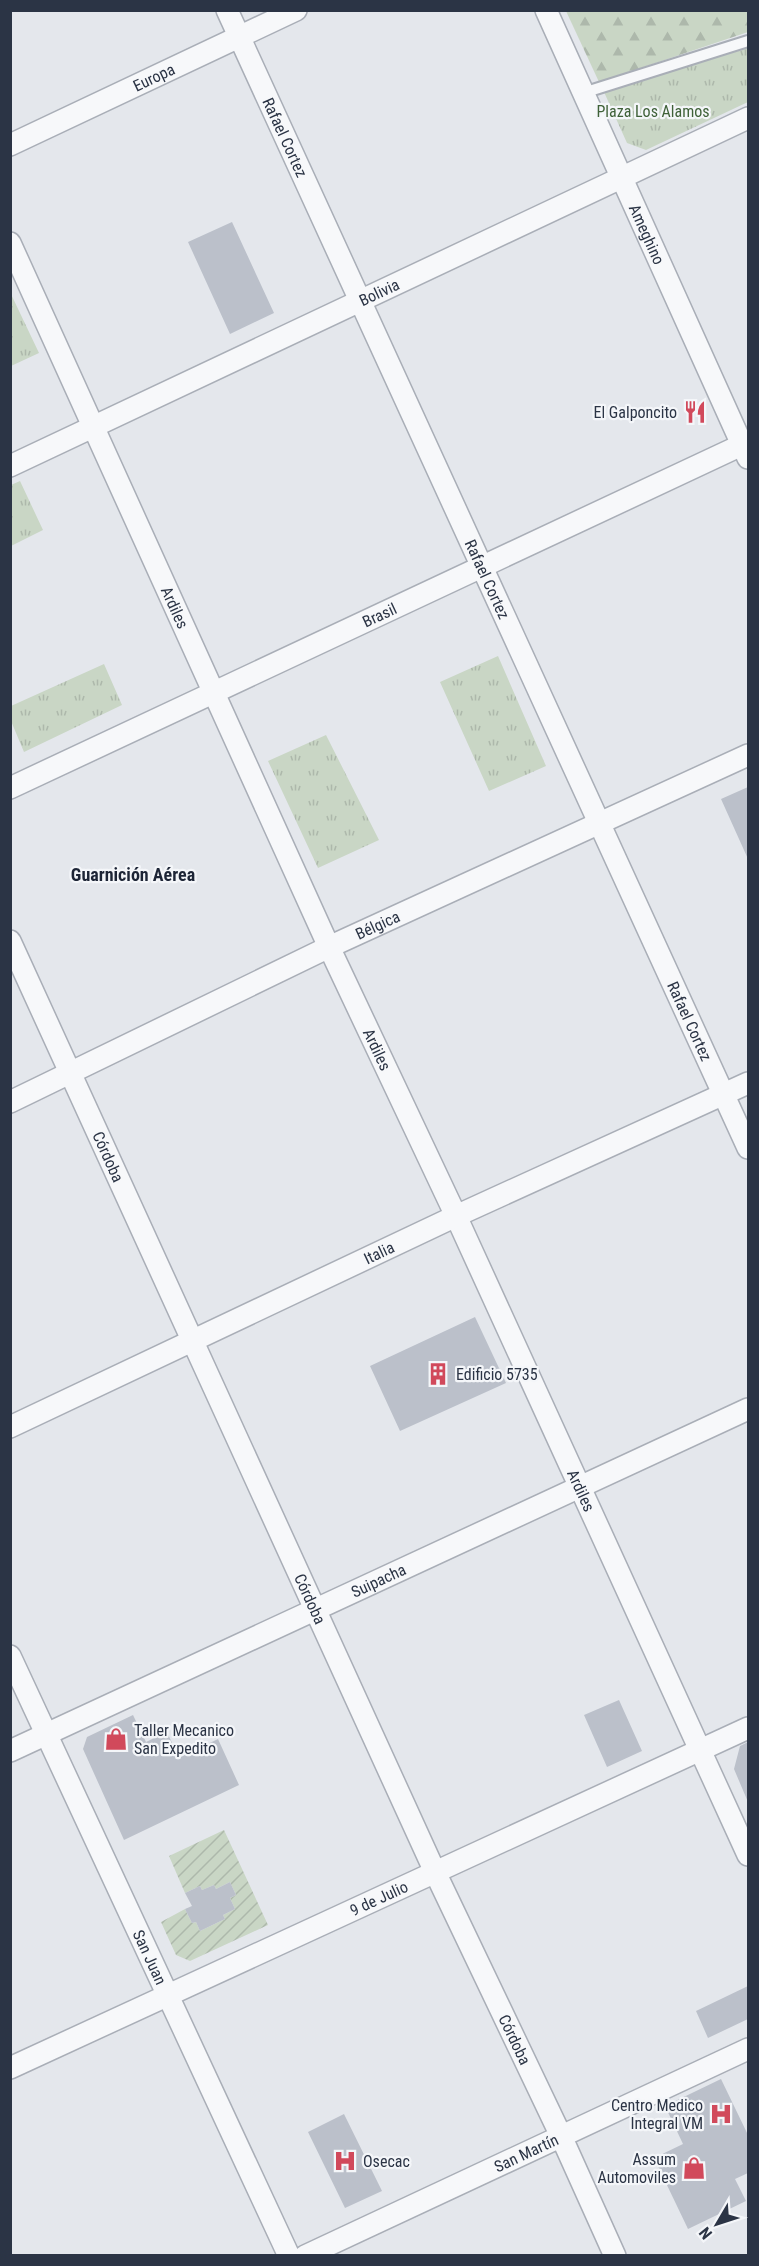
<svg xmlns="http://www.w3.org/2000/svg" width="759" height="2266" font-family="'Roboto Condensed',sans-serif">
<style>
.grass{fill:url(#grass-tufts)}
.forest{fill:url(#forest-firs)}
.garden{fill:url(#garden-furrows)}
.building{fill:#bbc0ca}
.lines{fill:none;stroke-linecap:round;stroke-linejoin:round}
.lane-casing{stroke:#a9aeb7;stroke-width:14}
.street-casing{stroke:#a9aeb7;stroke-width:24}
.lane{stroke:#f7f8fa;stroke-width:10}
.street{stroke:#f7f8fa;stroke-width:21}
.labels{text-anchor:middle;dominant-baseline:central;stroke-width:4.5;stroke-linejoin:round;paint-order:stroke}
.street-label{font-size:16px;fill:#2b3445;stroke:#f4f6f9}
.park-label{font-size:16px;fill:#3f6138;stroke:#f4f6f9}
.poi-label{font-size:16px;fill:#2b3445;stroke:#f4f6f9;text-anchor:end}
.neighbourhood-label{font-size:18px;font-weight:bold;fill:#1d2536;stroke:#f4f6f9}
</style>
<defs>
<pattern id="grass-tufts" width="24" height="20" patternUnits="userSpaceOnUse" patternTransform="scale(1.5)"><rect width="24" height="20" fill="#c9d6c5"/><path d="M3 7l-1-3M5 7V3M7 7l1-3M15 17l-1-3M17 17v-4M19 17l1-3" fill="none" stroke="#adb8ab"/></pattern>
<pattern id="forest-firs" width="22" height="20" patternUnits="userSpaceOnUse" patternTransform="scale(1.5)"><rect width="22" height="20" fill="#c9d6c5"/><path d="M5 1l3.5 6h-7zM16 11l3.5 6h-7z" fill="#adb8ab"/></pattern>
<pattern id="garden-furrows" width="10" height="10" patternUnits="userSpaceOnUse" patternTransform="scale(1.5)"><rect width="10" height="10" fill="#c9d6c5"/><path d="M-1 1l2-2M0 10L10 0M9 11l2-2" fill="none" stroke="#adb8ab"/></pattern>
</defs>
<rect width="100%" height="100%" fill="#e4e7ec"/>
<path class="grass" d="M748,48V102L646,150L627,143L604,92Z
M10,292L39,353L11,366H10Z
M20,481L43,530L11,546V485Z
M498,656L546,766L489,791L440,682Z
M104,664L122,705L24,752L11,721V706Z
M326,735L379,840L318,868L268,761Z"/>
<path class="forest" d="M566,11H748V32L599,82Z"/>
<path class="garden" d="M224,1830L268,1925L190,1961L176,1955L161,1922L185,1909L192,1923L196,1922L200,1931L225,1919L223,1915L235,1909L230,1898L236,1895L230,1882L216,1889L214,1885L202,1890L200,1886L185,1893L169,1856Z"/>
<path class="building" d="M232,222L274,313L230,334L188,242Z
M748,787V859L721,799Z
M475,1317L506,1383L400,1431L370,1366Z
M619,1700L642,1751L607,1767L584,1715Z
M133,1715L146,1742L167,1732L179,1758L218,1739L239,1785L124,1840L83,1749L87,1737Z
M748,1742V1802L734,1769L740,1746Z
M230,1882L236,1895L230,1898L235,1909L223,1915L225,1919L200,1931L196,1922L192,1923L185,1909L192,1906L185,1893L200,1886L202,1890L214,1885L216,1889Z
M748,1986V2019L708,2038L696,2011Z
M721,2079L748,2135V2173L735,2179L746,2201L688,2229L654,2158L683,2144L665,2106Z
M344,2114L382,2191L345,2208L308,2132Z"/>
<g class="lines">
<g class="lane-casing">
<path id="lane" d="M583,93L748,41"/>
</g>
<g class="street-casing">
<g id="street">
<path id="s1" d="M227,10L748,1148"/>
<path id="s2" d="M546,10L748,458"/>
<path id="s3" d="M10,145L296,10"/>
<path id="s4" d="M10,243L329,947L456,1216L748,1855"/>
<path id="s5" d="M10,466L748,118"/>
<path id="s6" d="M10,788L748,442"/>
<path id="s7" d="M10,941L435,1872L561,2136L615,2256"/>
<path id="s8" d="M10,1102L329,947L748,755"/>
<path id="s9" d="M10,1427L456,1216L748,1083"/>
<path id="s10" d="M10,1656L289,2256"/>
<path id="s11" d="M10,1751L748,1409"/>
<path id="s12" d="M10,2068L748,1728"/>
<path id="s13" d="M305,2256L748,2049"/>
</g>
</g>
<use href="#lane" class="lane"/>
<use href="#street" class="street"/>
</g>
<defs>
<g id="restaurant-bare" transform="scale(1.8)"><path d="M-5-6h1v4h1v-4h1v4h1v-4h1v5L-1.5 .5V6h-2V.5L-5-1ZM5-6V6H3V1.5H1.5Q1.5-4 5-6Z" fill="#d1495b" stroke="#f4f6f9" stroke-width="2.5" paint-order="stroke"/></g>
<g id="building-bare" transform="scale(1.8)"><path d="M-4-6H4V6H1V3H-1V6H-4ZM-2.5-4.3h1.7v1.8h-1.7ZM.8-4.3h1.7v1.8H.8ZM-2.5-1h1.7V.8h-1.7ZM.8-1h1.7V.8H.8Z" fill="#d1495b" stroke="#f4f6f9" stroke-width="2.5" paint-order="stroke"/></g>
<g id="shop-bare" transform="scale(1.8)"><path d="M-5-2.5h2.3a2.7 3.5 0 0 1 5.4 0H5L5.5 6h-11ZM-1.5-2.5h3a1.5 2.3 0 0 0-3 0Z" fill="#d1495b" stroke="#f4f6f9" stroke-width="2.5" paint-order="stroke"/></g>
<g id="hospital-bare" transform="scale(1.8)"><path d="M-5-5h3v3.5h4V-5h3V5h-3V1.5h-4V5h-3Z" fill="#d1495b" stroke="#f4f6f9" stroke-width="2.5" paint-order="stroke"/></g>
</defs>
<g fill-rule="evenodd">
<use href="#restaurant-bare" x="695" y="412"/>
<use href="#building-bare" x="438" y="1374"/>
<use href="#shop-bare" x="116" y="1739"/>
<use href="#hospital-bare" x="721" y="2114"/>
<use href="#hospital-bare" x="345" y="2161"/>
<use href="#shop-bare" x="694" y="2168"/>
</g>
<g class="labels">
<g class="street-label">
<text stroke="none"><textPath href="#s3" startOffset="159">Europa</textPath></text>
<text stroke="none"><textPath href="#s1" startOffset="140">Rafael Cortez</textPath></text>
<text stroke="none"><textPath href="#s2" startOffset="246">Ameghino</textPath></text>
<text stroke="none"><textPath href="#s5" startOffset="408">Bolivia</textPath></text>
<text stroke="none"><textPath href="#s1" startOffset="626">Rafael Cortez</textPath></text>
<text stroke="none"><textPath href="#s4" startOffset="400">Ardiles</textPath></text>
<text stroke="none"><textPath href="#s6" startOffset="408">Brasil</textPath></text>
<text stroke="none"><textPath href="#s8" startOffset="408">Bélgica</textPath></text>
<text stroke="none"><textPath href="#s1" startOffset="1112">Rafael Cortez</textPath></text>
<text stroke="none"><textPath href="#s4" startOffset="886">Ardiles</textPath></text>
<text stroke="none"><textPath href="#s7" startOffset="237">Córdoba</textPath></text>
<text stroke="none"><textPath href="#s9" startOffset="408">Italia</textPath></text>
<text stroke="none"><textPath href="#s4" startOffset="1372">Ardiles</textPath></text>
<text stroke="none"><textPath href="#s11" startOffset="406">Suipacha</textPath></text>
<text stroke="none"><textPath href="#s7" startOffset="723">Córdoba</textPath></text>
<text stroke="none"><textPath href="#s12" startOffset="406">9 de Julio</textPath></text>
<text stroke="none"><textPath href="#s10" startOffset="332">San Juan</textPath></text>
<text stroke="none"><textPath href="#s7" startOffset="1209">Córdoba</textPath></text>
<text stroke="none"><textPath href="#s13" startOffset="244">San Martín</textPath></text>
</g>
<g class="park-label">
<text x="653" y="111">Plaza Los Alamos</text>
</g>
<g class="poi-label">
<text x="677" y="412">El Galponcito</text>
<text x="456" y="1374" text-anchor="start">Edificio 5735</text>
<text x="134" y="1730" text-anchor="start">Taller Mecanico<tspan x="134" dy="18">San Expedito</tspan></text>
<text x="703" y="2105">Centro Medico<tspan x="703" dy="18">Integral VM</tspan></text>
<text x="676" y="2159">Assum<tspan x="676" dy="18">Automoviles</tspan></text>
<text x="363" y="2161" text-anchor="start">Osecac</text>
</g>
<g class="neighbourhood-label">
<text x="133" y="874">Guarnición Aérea</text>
</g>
</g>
<rect width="759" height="2266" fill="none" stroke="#2b3445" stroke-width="24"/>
<g transform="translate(717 2224) rotate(231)" stroke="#f4f6f9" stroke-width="4.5" paint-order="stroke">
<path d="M0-4.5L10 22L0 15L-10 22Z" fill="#2b3445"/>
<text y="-9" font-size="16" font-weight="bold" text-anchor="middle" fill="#2b3445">N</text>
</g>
</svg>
